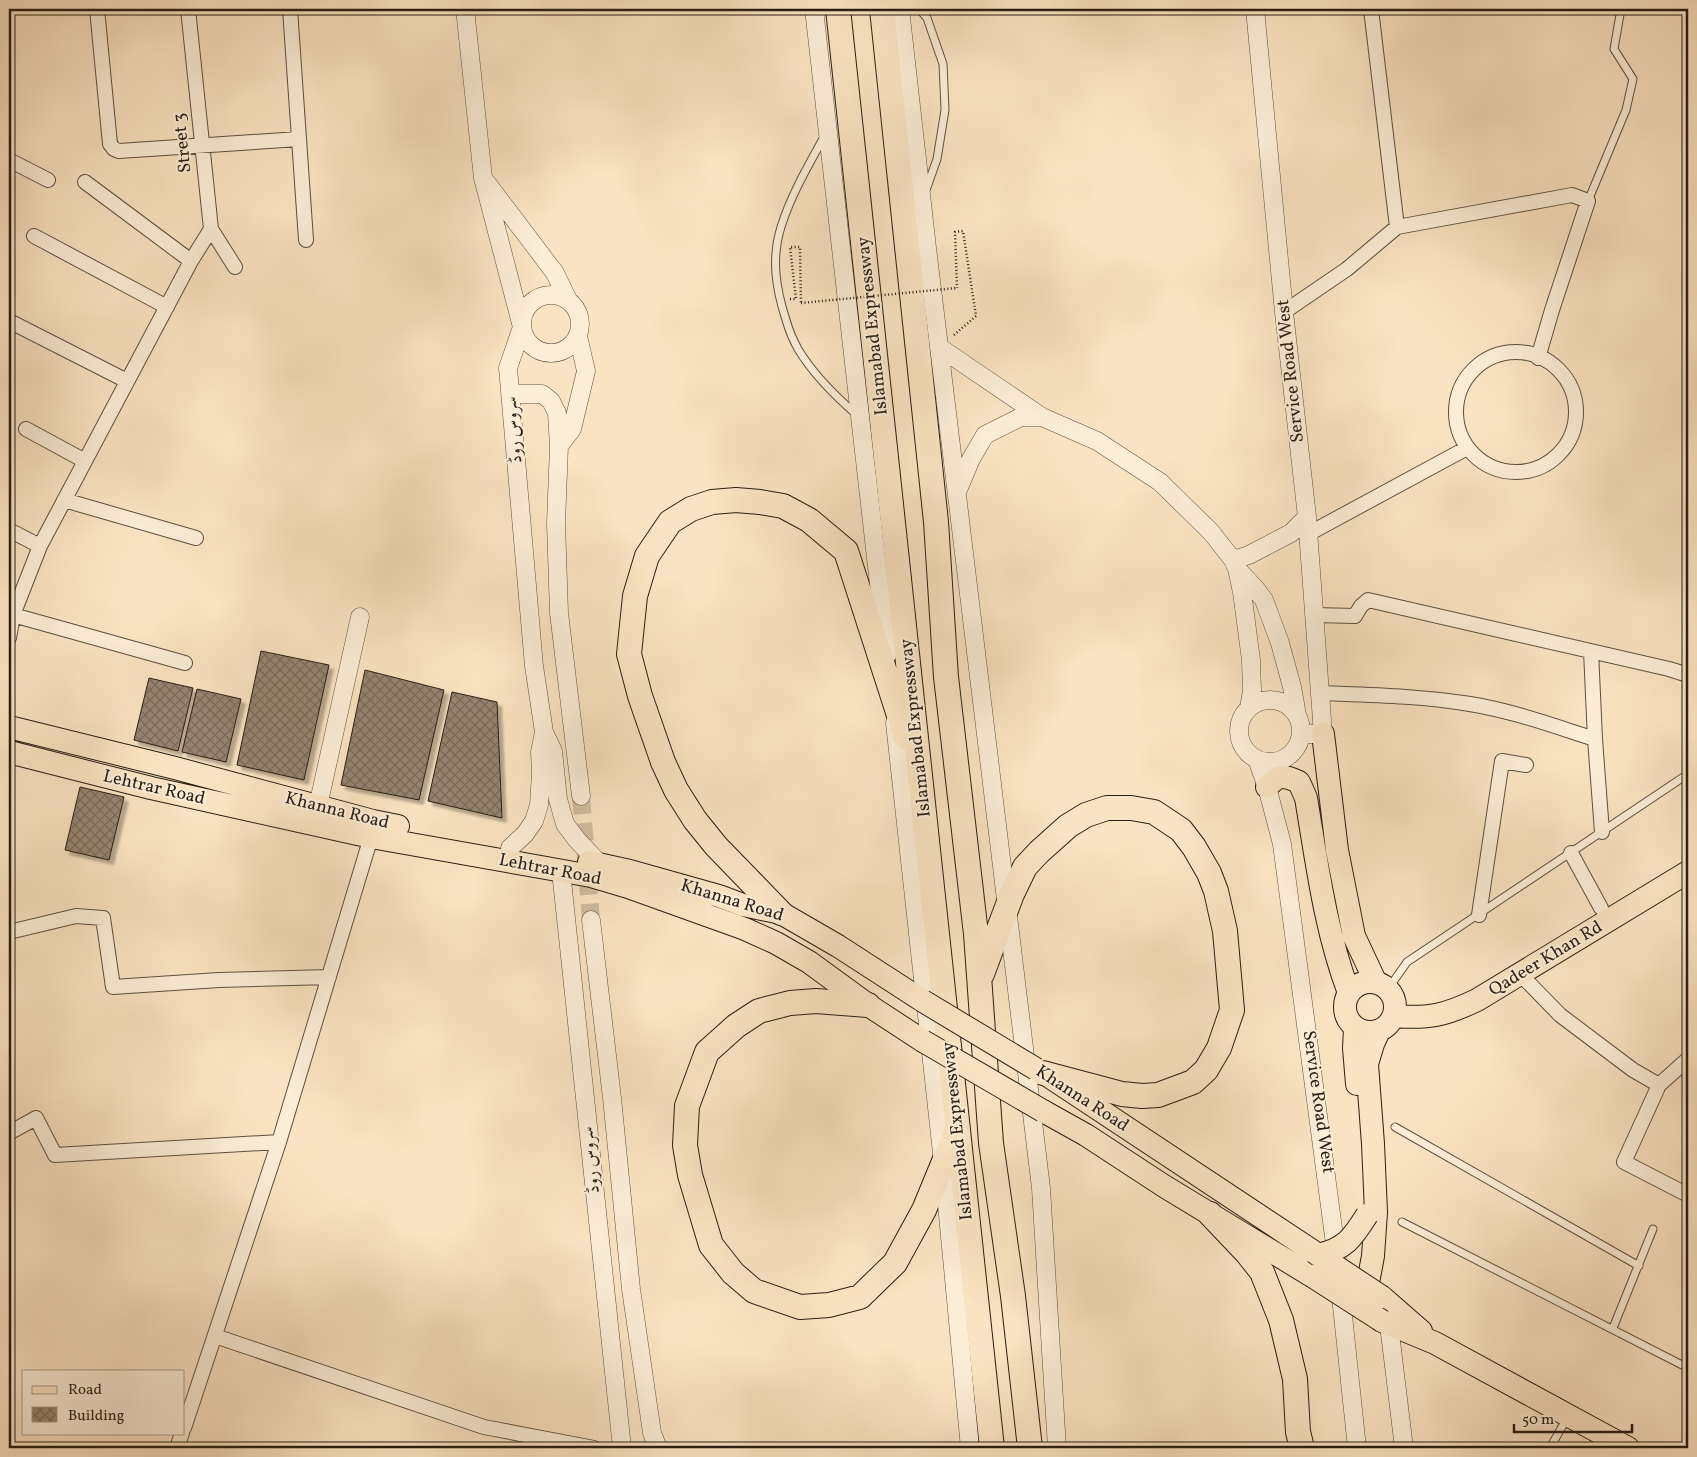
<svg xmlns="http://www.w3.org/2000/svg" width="1697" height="1457" font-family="Vollkorn,Amiri,serif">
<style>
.building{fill:url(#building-cross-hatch);stroke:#291e15;filter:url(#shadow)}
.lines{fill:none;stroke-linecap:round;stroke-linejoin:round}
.tertiary-tunnel{stroke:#d0bc9f;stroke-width:18;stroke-dasharray:18 9;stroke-linecap:butt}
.service-casing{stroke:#5d4f40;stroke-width:9}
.minor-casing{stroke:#5d4f40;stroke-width:16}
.tertiary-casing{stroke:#5d4f40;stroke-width:19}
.primary-casing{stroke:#291e15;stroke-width:24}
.trunk-casing{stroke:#291e15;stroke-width:26}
.path{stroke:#291e15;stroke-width:2.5;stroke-dasharray:1 2.5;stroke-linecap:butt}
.service{stroke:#fcedd7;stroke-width:7}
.minor{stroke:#fcedd7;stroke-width:14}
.tertiary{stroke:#fcedd7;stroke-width:18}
.primary{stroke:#fae3c2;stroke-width:22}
.trunk{stroke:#fae3c2;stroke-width:24}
.primary-bridge-casing{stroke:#291e15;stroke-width:24;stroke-linecap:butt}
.path-bridge{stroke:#291e15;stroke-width:2.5;stroke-dasharray:1 2.5;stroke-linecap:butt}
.primary-bridge{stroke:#fae3c2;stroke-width:22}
.labels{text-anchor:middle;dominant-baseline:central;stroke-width:4;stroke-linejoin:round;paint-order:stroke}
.street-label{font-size:18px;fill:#291e15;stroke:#fcedd7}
</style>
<defs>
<pattern id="building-cross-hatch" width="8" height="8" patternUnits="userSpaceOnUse" patternTransform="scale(1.25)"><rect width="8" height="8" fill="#96846f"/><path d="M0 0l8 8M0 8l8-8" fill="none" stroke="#7a6b5a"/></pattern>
<filter id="shadow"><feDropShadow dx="4.5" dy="4.5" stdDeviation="1" flood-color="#0004"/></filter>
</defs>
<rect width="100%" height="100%" fill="#fae3c2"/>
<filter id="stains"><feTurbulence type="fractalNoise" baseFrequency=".004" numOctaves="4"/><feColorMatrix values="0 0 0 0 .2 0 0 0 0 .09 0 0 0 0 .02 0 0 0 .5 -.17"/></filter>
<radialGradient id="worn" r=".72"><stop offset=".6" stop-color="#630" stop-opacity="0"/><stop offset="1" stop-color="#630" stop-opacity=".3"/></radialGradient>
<path class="building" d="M261,651L329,665L304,780L237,765Z
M365,670L444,690L419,800L341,785Z
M149,678L193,688L178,751L134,740Z
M197,689L241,699L226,762L182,752Z
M452,692L497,702L502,818L428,801Z
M80,787L124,797L109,860L65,850Z"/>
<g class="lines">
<path class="tertiary-tunnel" d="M581,796L591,920"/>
<g class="service-casing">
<path id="service" d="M919,9L927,18L943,64L945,110L937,159L926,190
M824,137C808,166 791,195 781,227C771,259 776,289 786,320C789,330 793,340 798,349C813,374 834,395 856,414
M1588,201L1626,110L1633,79L1614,49L1621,9
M1388,989L1407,962L1688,774
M1395,1127L1639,1266
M1402,1222L1688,1368
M1613,1328L1653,1229
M1550,1448L1567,1418"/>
</g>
<g class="minor-casing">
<path id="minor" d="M97,9L110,144L114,149L119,151L299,139
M188,9L211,229L235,267
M290,9L306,240
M9,160L48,180
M85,182L191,261
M1397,227L1572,195L1588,201L1552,310L1538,358
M34,236L167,307
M1284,312L1347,269L1397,227L1371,9
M9,321L127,381
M1456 412a60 60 0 1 1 120 0a60 60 0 1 1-120 0Z
M26,429L85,461
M64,500L196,538
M9,530L40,546
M1308,534L1467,448
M13,615L185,663
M1314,615L1355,616L1361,606L1368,600L1669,669L1688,675
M9,638L13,615L40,546L191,261L211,229
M1591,651L1595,739
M1321,693C1370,695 1421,696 1470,704C1513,711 1554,726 1595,739L1602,832
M1571,853L1601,908
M1479,915L1502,761L1526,765
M9,932L76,916L103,918L113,987L219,980L329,977
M1520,974L1560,1015L1633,1070L1659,1085
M1688,1059L1659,1085L1624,1162L1688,1195
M9,1133L36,1118L55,1155L279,1142
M215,1336L484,1427L594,1448
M184,1428L279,1142L371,837
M177,1448L182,1433"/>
</g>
<g class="tertiary-casing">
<path id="tertiary" d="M465,9L483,178L522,327L508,368L534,666L544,732L540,752L541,773L539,805L534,821L525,834L510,848
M814,9L887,655
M900,9L927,248L1041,1188L1057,1448
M1255,9L1284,312L1307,517L1323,734H1301
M486,182L555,273L568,300
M522 324a29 29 0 1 1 58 0a29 29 0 1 1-58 0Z
M939,347L1042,417L1097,441L1160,482L1211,532L1233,560L1237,569L1242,592L1251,660L1252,691L1249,708
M511,394H542L551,401L557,413L559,446L556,523L559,613L581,796
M559,446L572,429L586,371L578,336
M957,492L971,459L985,435L1021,417H1042
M1233,560L1249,555L1291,533L1307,517
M1238,570L1255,588L1264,600L1280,643L1292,687L1297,715
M1239 731a31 31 0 1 1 62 0a31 31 0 1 1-62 0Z
M895,723L943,1162L970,1448
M544,732L553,751L558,799L565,824L577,840L600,864
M1257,759L1267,787L1282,844L1337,1259
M318,806L360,617
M561,871L622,1448
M591,920L612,1098L631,1289L652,1433L658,1448
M1340,1287L1357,1448
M1389,1325L1404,1448"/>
</g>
<g class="primary-casing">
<path id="primary" d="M9,727L175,768L373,821L398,826
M1323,734L1337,850L1354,936L1376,983
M9,752L151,788L371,837L591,876L628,887L745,929L776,943L809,962L868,1005L923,1041
M1267,787C1279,774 1283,775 1299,782L1306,798C1317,863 1325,930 1349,993
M589,862L630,871L719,896L743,905L781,913L838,946L923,1001
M1345 1007a25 25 0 1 1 50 0a25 25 0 1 1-50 0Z
M1394,1016C1429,1019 1446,1015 1477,1000L1688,872
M1355,1028L1354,1048L1357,1084
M1050,1077L1314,1252
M1043,1111L1086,1135L1164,1186L1312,1276
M1367,1288L1373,1256L1376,1212L1373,1144L1367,1064L1373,1044L1379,1031
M1382,1297L1421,1331
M1382,1321L1435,1343L1628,1448"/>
</g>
<g class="trunk-casing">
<path id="trunk" d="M838,9L992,1448
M882,9L936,522L946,677L976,934L991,1143L1013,1296L1030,1448
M781,913L716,846L695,820L676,790L663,762L640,696L629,654L635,596L647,556L670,522L691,509L712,502L736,500L760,502L783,506L809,520L846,551L906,737
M982,974L1012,894L1025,867L1039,852L1068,826L1086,815L1107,808H1131L1154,812L1181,830L1194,847L1209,873L1216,891L1225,931L1232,1010L1219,1048L1206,1070L1193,1082L1158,1095L1142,1096L1122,1094L1043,1073
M868,1005L816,1001L790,1003L759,1011L736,1026L707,1052L687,1106L685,1145L690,1175L711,1245L733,1273L754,1291L800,1307L829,1305L860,1297L895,1263L924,1210L957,1130
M1210,1214L1247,1253L1262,1272L1281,1320L1295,1379L1298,1432L1302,1448"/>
</g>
<path class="path" d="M790,299H796L790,247H800L801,303
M954,335L976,316L963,231L955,232L957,288"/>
<use href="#service" class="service"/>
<use href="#minor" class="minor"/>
<use href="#tertiary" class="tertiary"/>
<use href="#primary" class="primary"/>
<use href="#trunk" class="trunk"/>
<g class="primary-bridge-casing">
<path id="primary-bridge" d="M923,1001L1036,1069
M923,1041L1043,1111
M1314,1252L1382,1297
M1318,1255C1346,1249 1353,1237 1367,1215
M1312,1276L1382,1321"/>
</g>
<path class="path-bridge" d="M801,303L957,288"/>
<use href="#primary-bridge" class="primary-bridge"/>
</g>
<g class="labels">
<g class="street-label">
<text transform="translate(183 143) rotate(-96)">Street 3</text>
<text transform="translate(873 326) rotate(-96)">Islamabad Expressway</text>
<text transform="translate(1291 371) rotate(-96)">Service Road West</text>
<text transform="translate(514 430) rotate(-95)">سروس روڈ</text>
<text transform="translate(916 728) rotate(-96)">Islamabad Expressway</text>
<text transform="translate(154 788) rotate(13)">Lehtrar Road</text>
<text transform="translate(337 811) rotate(14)">Khanna Road</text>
<text transform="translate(550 870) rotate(11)">Lehtrar Road</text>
<text transform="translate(732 901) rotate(17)">Khanna Road</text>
<text transform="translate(1546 959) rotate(-31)">Qadeer Khan Rd</text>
<text transform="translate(1082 1099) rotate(33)">Khanna Road</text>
<text transform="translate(1318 1102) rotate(82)">Service Road West</text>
<text transform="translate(958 1131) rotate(-96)">Islamabad Expressway</text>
<text transform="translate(591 1160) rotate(-96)">سروس روڈ</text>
</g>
</g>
<rect width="1697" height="1457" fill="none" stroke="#fae3c2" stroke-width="30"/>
<rect x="10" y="10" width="1677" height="1437" fill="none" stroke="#291e15" stroke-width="2.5"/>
<rect x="15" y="15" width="1667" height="1427" fill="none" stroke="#291e15"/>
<rect x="22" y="1370" width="162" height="65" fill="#fcedd7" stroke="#a89a89"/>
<rect x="32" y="1386" width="25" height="8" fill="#fae3c2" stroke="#a89a89"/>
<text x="68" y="1394" font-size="15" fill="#291e15">Road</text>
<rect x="32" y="1407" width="25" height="15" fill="url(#building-cross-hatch)" stroke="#a89a89"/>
<text x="68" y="1420" font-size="15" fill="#291e15">Building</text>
<path d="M1514 1424v8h118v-8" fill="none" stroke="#291e15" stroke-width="2.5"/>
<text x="1522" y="1424" font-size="15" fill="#291e15" stroke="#fcedd7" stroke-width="4" paint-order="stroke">50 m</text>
<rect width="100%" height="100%" filter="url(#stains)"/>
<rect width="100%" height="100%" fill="url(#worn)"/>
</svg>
